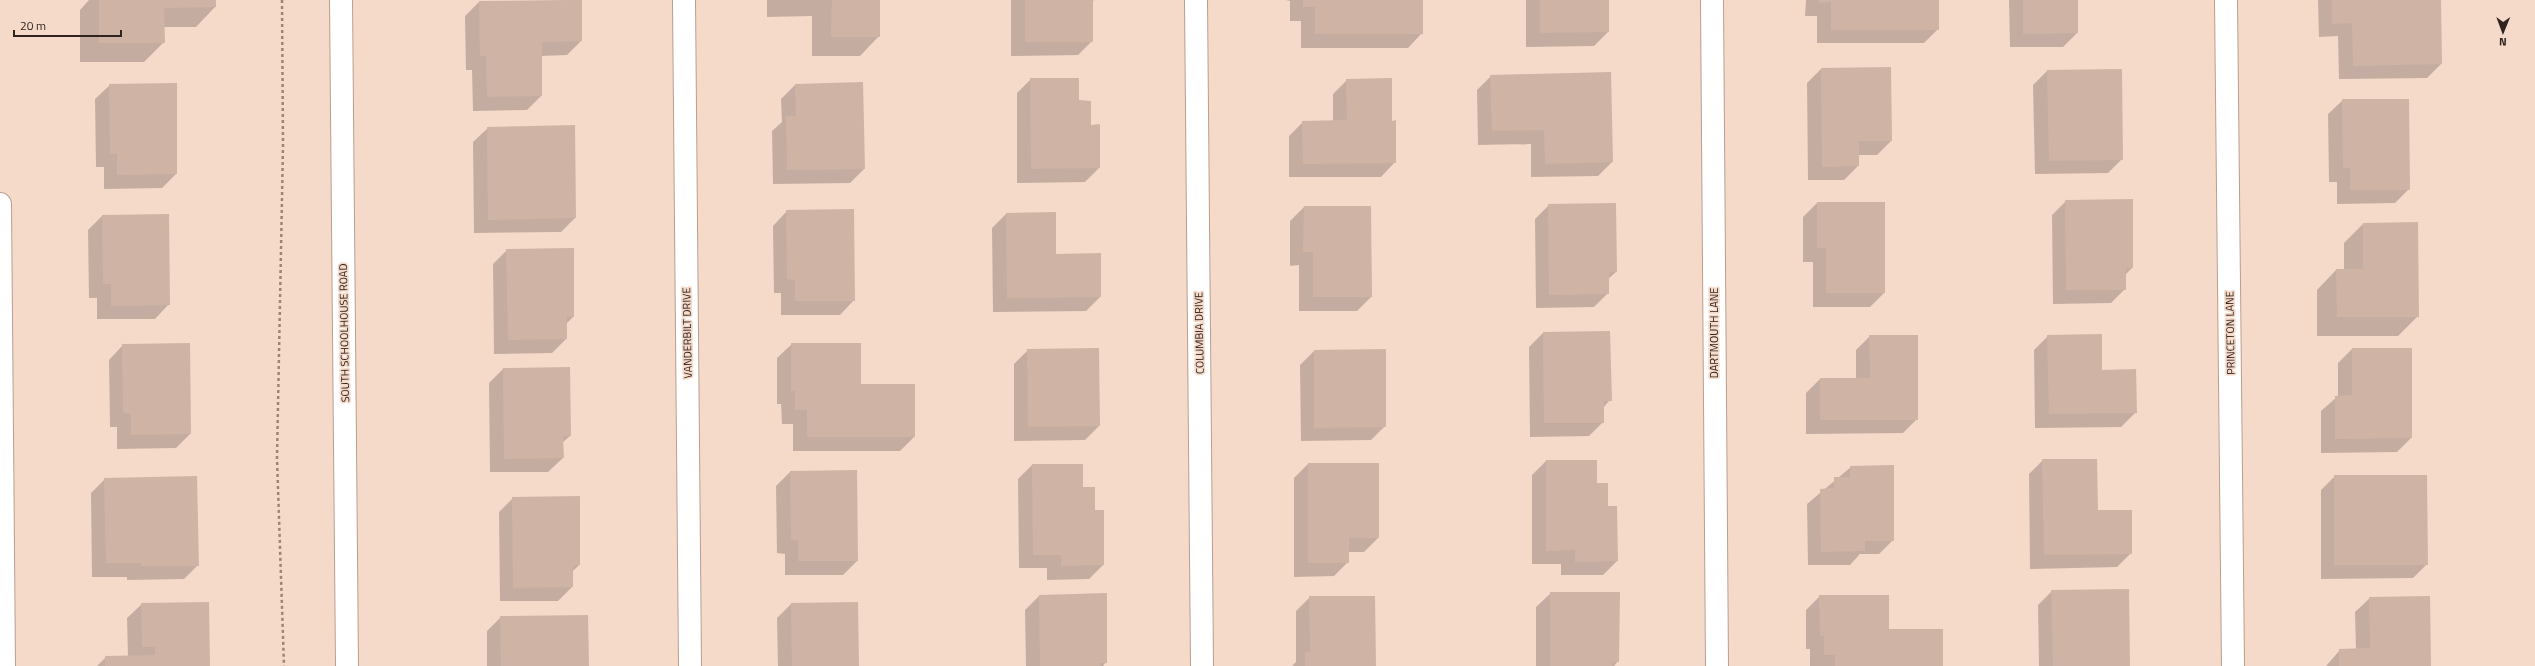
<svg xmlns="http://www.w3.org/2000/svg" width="2535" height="666" font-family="'Titillium Web',sans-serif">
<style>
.shadow{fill:#0003}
.building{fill:#cfb4a5}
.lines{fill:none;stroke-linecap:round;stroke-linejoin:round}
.minor-casing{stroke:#ba9f90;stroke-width:24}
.tertiary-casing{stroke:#ba9f90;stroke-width:24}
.path{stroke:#99857a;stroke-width:2.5;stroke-dasharray:3 3;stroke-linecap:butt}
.minor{stroke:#fff;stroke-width:22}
.tertiary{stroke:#fff;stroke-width:22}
.labels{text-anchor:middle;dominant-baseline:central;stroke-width:3.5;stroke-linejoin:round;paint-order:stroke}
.street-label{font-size:11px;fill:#2e241e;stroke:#f5d9c9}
</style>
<rect width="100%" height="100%" fill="#f5d9c9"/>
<path class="shadow" d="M89,0H215V7L196,27H164V42L144,62H80V10Z
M581,0V41L567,55L541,56V96L527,110L473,111L472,70H466L465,16L479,2Z
M767,0H879V36L860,56H812V16L767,17Z
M1011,0H1094L1092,2V41L1078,55L1011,56Z
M1286,0H1422V33L1408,48H1301V21H1290V1Z
M1526,0H1608V32L1594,46L1526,47Z
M1806,0H1938V29L1924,43H1817V16H1805Z
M2009,0H2077V33L2063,47H2010Z
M2318,0H2440L2441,64L2427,78L2339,79L2338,36L2319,37Z
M1890,68L1891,141L1877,155H1858V166L1844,180H1808L1807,83L1821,69Z
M2121,70L2122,159L2108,173L2035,174L2033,85L2047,71Z
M1491,76L1612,162L1598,176L1531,177V144L1478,145L1477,90Z
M1031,79L1090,126L1099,168L1085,182L1017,183V93Z
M1347,80L1391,122L1395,162L1381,177H1289V136L1303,122H1333V94Z
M110,85L176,174L162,188L104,189V167H96L95,99Z
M795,85L864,169L850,183L773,184L772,131L782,122L781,99Z
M2343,100L2409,189L2395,203L2337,204V182H2329L2328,114Z
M488,128L575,218L561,232L474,233L473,142Z
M2132,200V268L2125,275V289L2111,303L2053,304L2052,215L2066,201Z
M1817,203L1884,293L1870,307H1813V262H1803V217Z
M1549,205L1616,272L1608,279V293L1594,307L1536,308L1535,219Z
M1304,207L1371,297L1357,311H1299V265L1290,266V221Z
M787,211L854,300L840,315H781V293H774L773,226Z
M1006,214L1100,297L1086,311L993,312L992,228Z
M102,216L169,304L155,319H97V298H89L88,230Z
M2363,224L2418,316L2398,336H2317V290L2336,270H2344V243Z
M507,250L573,317L566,324V339L552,353L494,354L493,264Z
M1543,333L1610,400L1603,408V422L1589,436L1530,437L1529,347Z
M1870,336L1917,419L1903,433L1806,434V393L1820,379H1856V350Z
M2048,336L2136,412L2121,427L2035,428L2034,350Z
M792,344L860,385L914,437L900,451H793V424H782L781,404H777V358Z
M123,345L190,434L176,448L117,449V427H110L109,360Z
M2352,349H2411V438L2397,452L2321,453V411L2338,396V363Z
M1028,350L1099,426L1085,440L1014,441V364Z
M1314,351L1385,426L1371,440L1301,441L1300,365Z
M569,368L570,436L562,443L563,458L548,472H490L489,383L503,369Z
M2043,460L2097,511L2131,553L2117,567L2030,569L2029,474Z
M1546,461L1596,483L1607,507L1617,561L1603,575H1561V564H1532V475Z
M1308,464L1378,538L1364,552H1348V562L1334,576L1294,577V478Z
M1032,465L1082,488L1094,511L1103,565L1089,579L1047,580V568H1019L1018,479Z
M1851,467L1893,540L1879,554H1860L1850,565H1808L1807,504Z
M790,472L857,561L843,575H785V554L777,553L776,486Z
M2335,476L2427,564L2413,578L2321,579V490Z
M105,479L198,565L184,579L127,580V577H92L91,493Z
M513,498L579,565L572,572V587L558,601H500L499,512Z
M2052,591L2129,666H2039L2038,605Z
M1551,593L1618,661L1614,666H1536V607Z
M1039,596L1106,662L1103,666H1026L1025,610Z
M1820,596L1888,630L1942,666H1810V649H1806V610Z
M1310,597L1375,666H1292L1296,662V611Z
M2370,598L2430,666H2326L2340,650L2356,649L2355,612Z
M142,604L209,666H97L106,657H128L127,618Z
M791,604L858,666H778L777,618Z
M501,617L588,666H487V631Z"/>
<path class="building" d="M99,0H216V7L164,8L165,43H99Z
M582,0V41L542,42V96L487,97L486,56H480L479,1Z
M832,0H880V37H831Z
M1025,0H1093V42H1025Z
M1303,0H1423V34H1315V7H1303Z
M1540,0H1609V32L1540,33Z
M1819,0H1939V30H1831V2L1819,3Z
M2023,0H2078V33L2023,34Z
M2332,0H2441L2442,64L2353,66L2352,23L2332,24Z
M1891,67L1892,141H1859V166L1822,167L1821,68Z
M2122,69L2123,160L2049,161L2047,70Z
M1611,72L1613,162L1545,164L1544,130L1492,131L1490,75Z
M1030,78H1079V100L1091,101V125L1100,124V168L1031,169Z
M1392,78V121L1396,120V163L1303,164L1302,121L1347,120L1346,79Z
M863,82L865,169L787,170L786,116H796L795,84Z
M177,83V174L117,175V154H110L109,84Z
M2342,99H2409L2410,190H2350V168H2343Z
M575,125L576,218L488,220L487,127Z
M2133,199V268H2126V290H2066L2065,200Z
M1817,202H1885V293H1826V248H1817Z
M1616,203L1617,272H1609V294L1549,295L1548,204Z
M1304,206H1371L1372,297H1313V252H1303Z
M854,209L855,301H795V280L787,279L786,210Z
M1056,212V254L1101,253V297L1007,298L1006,213Z
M169,214L170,305L111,306V284H103L102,215Z
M2418,222L2419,317H2337L2336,269H2363V223Z
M574,248V317H567V339L508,340L506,249Z
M1610,331L1612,401H1604V423H1544L1543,332Z
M2102,334V370L2136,369L2137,413L2049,414L2047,335Z
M1869,335H1918V420H1820V378H1870Z
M190,343L191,434L131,435V414L123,413L122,344Z
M791,343H861V384H915V437H807V410H795V390L791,391Z
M1099,348L1100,426L1028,427L1027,349Z
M2352,348H2412V438L2335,439V396L2352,395Z
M1386,349V427L1314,428V350Z
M570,367L571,436H563L564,458L504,459L503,368Z
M2042,459H2097L2098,510H2132V554L2044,555Z
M1546,460H1597V483H1608V506H1617L1618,561L1575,562V550L1546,551Z
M1308,463H1379V538H1349V563H1308Z
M1032,464H1083V487H1095V510H1104V565L1061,566V555H1033Z
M1894,465V541H1865V551L1821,552L1820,489L1834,488V477H1850V466Z
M857,470L858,561H798V540H791L790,471Z
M2334,475H2427L2428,565H2334Z
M197,476L199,566H141V563H106L104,478Z
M580,496V565L573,566V587L513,588L512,497Z
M2129,589L2130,666H2053L2051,590Z
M1550,592H1620L1619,662H1612V666H1550Z
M1107,593V663H1100V666H1040L1039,595Z
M1819,595H1889V629H1943V666H1835V655H1824V636H1820Z
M1309,596H1375L1376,666H1305V652H1310Z
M2430,596L2431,666H2339V649L2370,648L2369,597Z
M209,602L210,666H105V656L155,655V647H142L141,603Z
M858,602L859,666H792L791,603Z
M588,615L589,666H501L500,616Z"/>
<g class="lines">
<g class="minor-casing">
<path id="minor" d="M684,0L690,666
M1196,0L1202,666
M1712,0L1717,666
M2226,0L2233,666
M0,204L4,666"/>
</g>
<g class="tertiary-casing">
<path id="tertiary" d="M341,0L347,666"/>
</g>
<path class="path" d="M282,0L283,146L277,458L284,666"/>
<use href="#minor" class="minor"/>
<use href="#tertiary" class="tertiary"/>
</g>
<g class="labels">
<g class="street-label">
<text transform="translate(344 333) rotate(-91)">SOUTH SCHOOLHOUSE ROAD</text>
<text transform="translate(687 333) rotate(-91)">VANDERBILT DRIVE</text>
<text transform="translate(1199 333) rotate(-91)">COLUMBIA DRIVE</text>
<text transform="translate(1714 333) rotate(-90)">DARTMOUTH LANE</text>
<text transform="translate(2230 333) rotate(-91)">PRINCETON LANE</text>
</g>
</g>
<g transform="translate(2503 32) rotate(181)" stroke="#f5d9c9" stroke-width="3" paint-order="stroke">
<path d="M0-3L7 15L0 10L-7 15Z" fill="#2e241e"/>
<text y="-6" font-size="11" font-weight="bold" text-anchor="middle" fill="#2e241e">N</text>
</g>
<path d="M14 30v6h107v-6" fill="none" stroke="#2e241e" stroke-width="2"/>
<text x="20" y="30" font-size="12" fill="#2e241e" stroke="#f5d9c9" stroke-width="3" paint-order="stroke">20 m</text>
</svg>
